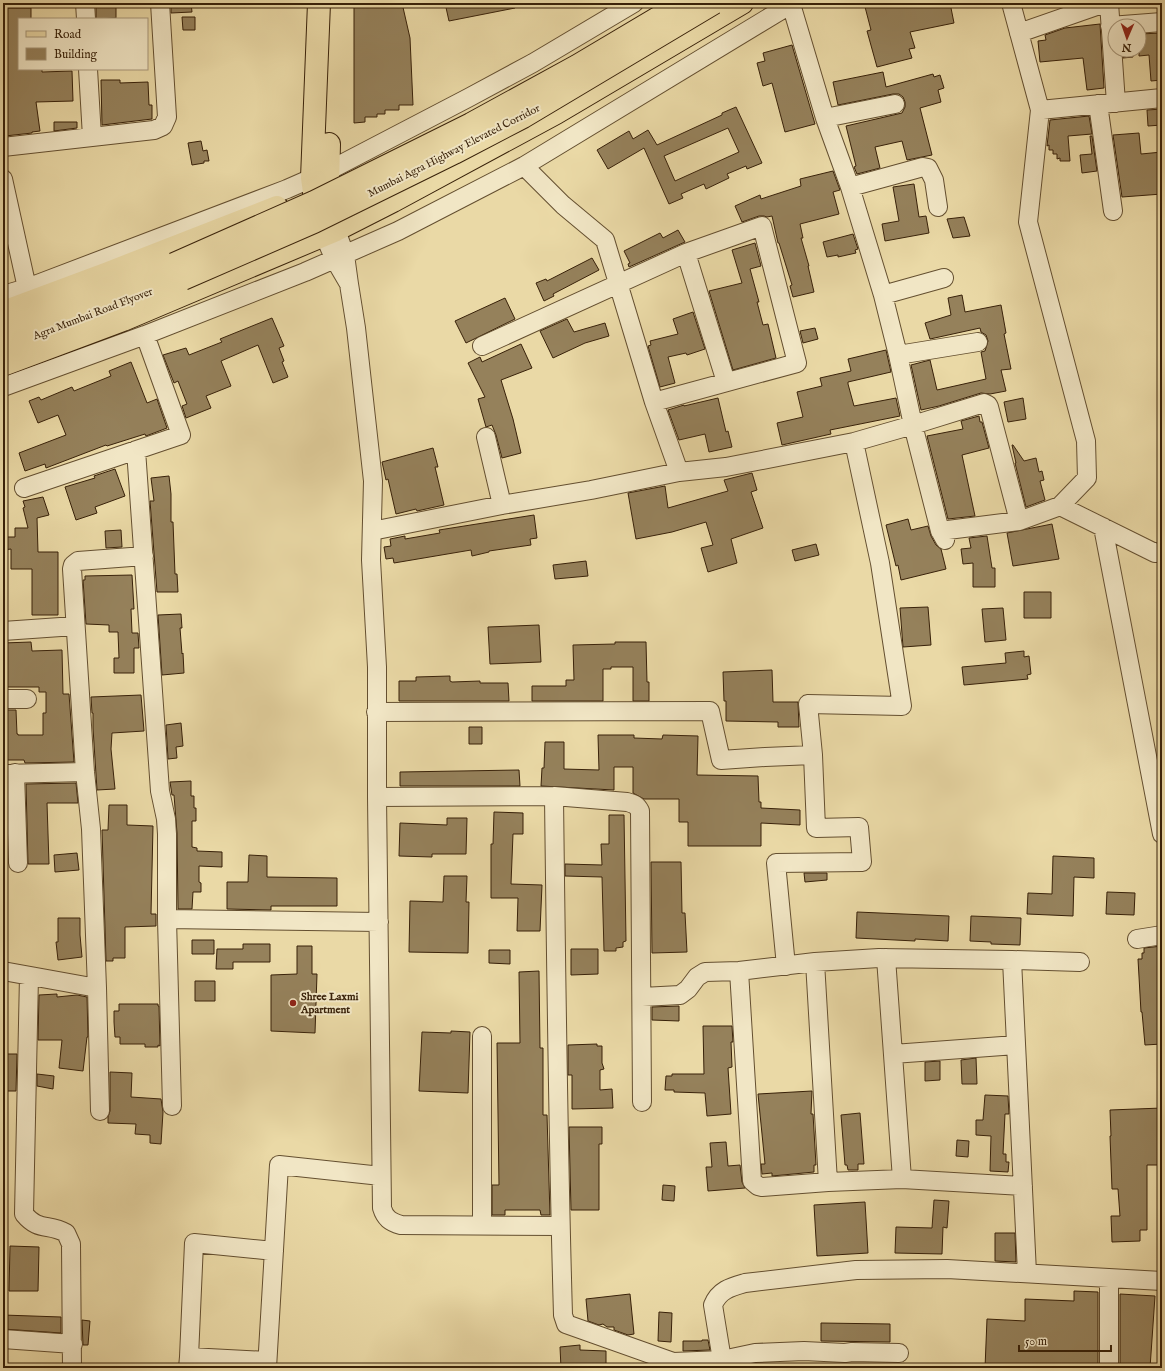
<svg xmlns="http://www.w3.org/2000/svg" width="1165" height="1371" font-family="'IM FELL English',serif">
<style>
.building{fill:#95815b;stroke:#382109;fill-rule:evenodd}
.lines{fill:none;stroke-linecap:round;stroke-linejoin:round}
.minor-casing{stroke:#644f30;stroke-width:20}
.major-casing{stroke:#382109;stroke-width:24}
.highway-casing{stroke:#382109;stroke-width:24}
.minor{stroke:#f1e6c5;stroke-width:18}
.major{stroke:#ead9a6;stroke-width:22}
.highway{stroke:#ead9a6;stroke-width:22}
.highway-bridge-casing{stroke:#382109;stroke-width:24;stroke-linecap:butt}
.highway-bridge{stroke:#ead9a6;stroke-width:22}
.poi-dot{fill:#8f2418;stroke:#f1e6c5;stroke-width:1.5}
.labels{text-anchor:middle;dominant-baseline:central;stroke-width:4;stroke-linejoin:round;paint-order:stroke}
.street-label{font-size:11px;fill:#382109;stroke:#f1e6c5}
.poi-label{font-size:11px;font-weight:bold;fill:#382109;stroke:#f1e6c5;text-anchor:start}
</style>
<rect width="100%" height="100%" fill="#ead9a6"/>
<filter id="stains"><feTurbulence type="fractalNoise" baseFrequency=".005" numOctaves="4"/><feColorMatrix values="0 0 0 0 .2 0 0 0 0 .09 0 0 0 0 .02 0 0 0 .5 -.17"/></filter>
<radialGradient id="worn" r=".72"><stop offset=".6" stop-color="#630" stop-opacity="0"/><stop offset="1" stop-color="#630" stop-opacity=".3"/></radialGradient>
<path class="building" d="M96,3H116V18L96,19Z
M171,3H191L192,12L171,13Z
M354,3H402L410,38L413,105H399V110H385V114H377V117H365V122L354,123Z
M445,3H514L515,8L449,21Z
M864,3H950L954,23L910,32L915,48L909,49L912,58L877,67L867,31L871,30Z
M3,8H31V19H19V69H42V72L72,71L73,101L36,102L40,131L32,132V133L5,136L3,117Z
M182,17H195V30H183Z
M1100,24L1104,88L1087,90L1083,58L1040,62L1038,41L1046,40L1045,35L1065,28Z
M1162,33V80L1151,81L1149,55L1139,56V34Z
M792,45L815,124L785,132L772,83L763,86L757,63L765,61L763,53Z
M1123,50H1133V57L1123,58Z
M883,72L886,87L933,74L934,77L940,75L944,88L938,90L941,102L920,108L932,155L907,160L902,141L875,147L880,168L857,174L854,167L856,166L846,126L902,113L905,107V102L903,97L899,94H893L838,105L833,82Z
M101,80H120V83L148,82L149,105H152V119L102,125Z
M736,107L762,163L747,169L746,166L727,174L729,178L706,189L704,184L681,194L683,198L669,204L644,148L608,169L597,150L629,131L633,139L648,130L657,145L722,115V113ZM728,128L739,152L675,181L664,156Z
M1162,109V125L1148,126L1147,110Z
M1089,116L1092,134L1068,136L1070,161H1060V158L1057,159V154H1053V150H1049V145L1047,146L1050,120Z
M54,122H77V128L54,131Z
M1139,133L1141,154L1162,152V194L1122,197L1113,135Z
M1090,136H1092L1097,171L1082,173L1080,155L1092,154Z
M201,141L203,151L207,150L209,161H204V163L192,165L188,143Z
M833,171L840,190L833,192L839,214L800,224L803,238H801L809,266H808L814,292L793,297L790,286L792,285L779,243H778L772,216L767,217L764,216H759L742,222L735,206L760,195L761,199L801,186L800,179Z
M914,184L919,217L926,216L929,233L885,241L882,224L899,221L893,187Z
M964,217L970,236L953,238L947,219Z
M678,230L685,242L629,267L628,264L630,263L624,251L660,233L663,238Z
M853,234L858,249L855,250L856,253L838,257V255L827,257L823,242Z
M755,243L761,266L750,269L759,302H757L763,325L768,324L776,358L733,370L709,291L742,283L732,250Z
M592,258L599,270L553,294L554,296L544,301L536,283L546,279L547,281Z
M962,295L965,312L1001,305L1006,333L1004,334L1011,369L1001,370L1006,391L990,394L981,393L939,406L921,410L911,365L930,360L937,390L986,379L981,352L985,351L988,341L986,335L981,332L980,328L930,339L925,323L951,315L948,298Z
M505,298L515,319L466,343L455,321Z
M693,312L705,349L687,355L686,353L668,357L675,383L660,387L648,346L651,345L650,341L678,334L673,319Z
M272,318L284,346L279,348L284,361L282,362L288,377L273,383L258,345L221,361L231,386L206,396L211,408L186,418L182,406L187,404L178,381L174,383L163,355L186,348L189,355L222,342L220,339Z
M567,319L574,332L605,323L609,336L585,343L553,358L540,331Z
M815,328L818,339L803,343L800,331Z
M521,344L532,368L501,380L513,419L521,453L502,458L496,435L492,425L486,427L478,399L485,397L468,363L480,357L482,362Z
M886,350L891,372L848,382V384L854,406L896,398L900,416L830,430L831,434L782,445L777,423L803,417L797,392L822,386L820,378L851,371L848,359Z
M131,362L147,403L157,399L167,428L146,436L145,434L107,446L106,445L46,468L45,464L25,471L19,453L66,435L58,415L38,423L29,401L39,397L41,400L72,387L74,391L111,376L109,371Z
M718,398L726,432L728,431L732,447L709,452L705,434L679,440L668,410L684,405V406Z
M1023,398L1026,419L1008,422L1004,402Z
M979,416L980,422H982L989,448L962,455L975,516L948,519L927,436L963,429L961,421Z
M1012,445H1013L1024,461L1036,458L1039,472L1042,471L1044,480L1040,481L1045,500L1026,507L1015,463H1016Z
M433,448L438,467H435L444,505L417,511L416,509L396,514L388,479L386,480L382,462Z
M115,469L125,496L95,507L97,513L76,520L65,487L95,478L94,476Z
M752,473L757,490L751,492L763,528L731,539L737,563L708,572L701,548L713,545L706,522L672,532L636,539L628,493L665,486L668,508L728,491L724,480Z
M169,476L171,494V522H173L175,574H177L178,592H157L150,501H154L151,478Z
M43,497L49,515L37,518L38,552H58V615H32V569H11V549L3,550V537H15V528H28L23,508L25,507L23,501Z
M534,515L537,538L530,539L531,545L489,551V552L472,556L471,550L394,563L393,558L386,559L384,547L391,546L390,539L405,536V539L440,533L439,530Z
M908,519L911,530L928,526L931,536L936,545L941,549L946,569L901,580L898,565L896,566L886,525Z
M1052,524L1059,559L1013,566L1007,533Z
M121,530L122,547L106,548L105,531Z
M987,536L992,568H995V587H973V563L963,564L961,549L971,548L969,538Z
M816,544L819,555L795,561L792,550Z
M586,561L588,576L555,579L553,565Z
M132,575L134,609H131L132,633H138L139,648H134V673H114V658H119L118,632H109V625L86,624L83,580H85V576Z
M1024,592H1051V618H1024Z
M928,607L931,645L903,647L900,608Z
M1003,608L1006,640L985,642L982,609Z
M181,614L182,628H180L182,654L183,653L184,673L162,675L158,615Z
M539,625L541,662L490,664L488,627Z
M31,642L32,651L62,650L63,694H69L74,762L25,763L24,760H3V734H4L3,710H16L17,734H18V735H43V713H46V692H39V687H3V643Z
M615,642H646L647,682H649V701H633V667H611V669H603V701H532V686H566V680H574L573,645L615,644Z
M1024,651V657L1029,656L1031,674L1027,675L1028,679L964,685L962,667L1006,663L1005,653Z
M772,670L773,702H798L799,727H778V722L726,721V701H724L723,672Z
M450,676V681L452,682L480,681V683H508L509,701H399V681H416V677Z
M141,695L144,731L112,733L111,749L115,789L97,790L93,728V713H92L91,697Z
M181,723L183,746L176,747L177,758L168,759L166,725Z
M469,727H482V744H469Z
M598,735H634V738L662,739L663,735L698,736L697,775L758,776L759,802H761V808L800,810V825L761,823V846H688V822H679V799H644L633,793V767H614V790L541,786L542,768H544L545,742H564V769L599,770Z
M519,770L520,786H400V772Z
M191,781V796H194V808H196V821H192V847L197,848V851L222,852V867L199,866V882L201,883V892H193L192,909H178L177,833L174,795H172L170,782Z
M76,783L78,803H47L49,864H28L26,784Z
M109,805H127V825L153,826L151,914H156V926L125,927V958H113V961H106L102,830H108Z
M494,812L523,813V834H513L511,884L542,885L540,931H517L518,898H491V844H493Z
M609,815H624L626,941L623,942V947L616,948V951H604L602,877L565,876V864L602,865L601,844H609Z
M447,818H467L466,854H432V857L399,856L400,823L447,825Z
M77,853L79,870L55,872L54,855Z
M249,855L267,856V877L337,878V906H271V910L227,909V882H248Z
M1053,856L1094,858V878L1074,877L1073,916L1027,914L1028,893L1052,894Z
M651,862H681L682,913H685L687,952L652,953Z
M804,873H827V880L805,882Z
M444,876H467L466,902H469L468,953L409,952L410,901L443,902Z
M1107,892L1135,893L1134,915L1106,914Z
M857,912L949,916L948,941L915,939V941L856,938Z
M971,916L1021,918L1020,945L991,944V942L970,941Z
M58,918H80V935L82,957L58,960L56,942H58Z
M192,940H214V954H192Z
M243,944H270V962H233V969H216L217,949H243Z
M297,946H312V974H317L315,1033L271,1031V975L297,974Z
M1162,946V1044L1145,1045L1142,1012H1141L1138,959H1142V953H1144V948Z
M571,949H598V974L571,975Z
M489,950H510V964L489,963Z
M539,971L540,1048H543V1115H547L550,1215H541L540,1210H505V1215H492V1185H499L497,1043H520L519,972Z
M195,981H215V1001H195Z
M57,994V997L77,995L87,997L88,1037H87L83,1071L59,1068L62,1040H38L39,995Z
M119,1004H158V1006H159L160,1046L158,1045V1047H145V1044H120V1037H115L114,1022V1011H119Z
M679,1006V1021L652,1020V1007Z
M703,1026H732L733,1042H731L732,1067L728,1068L731,1114L707,1116L705,1093L674,1092V1090H665L666,1076H672V1074H704Z
M451,1031L470,1032L468,1093L419,1091L422,1032L451,1033Z
M597,1044V1046H602V1063L604,1069L600,1070V1090L612,1089L613,1108L572,1109V1075H568V1045Z
M3,1054H17L16,1091H3Z
M976,1058L977,1084H962L961,1060Z
M940,1061V1080L925,1081V1062Z
M110,1072L132,1073L131,1097L161,1099L163,1112L161,1144L150,1143V1135L135,1134L136,1124L108,1123V1117L110,1111Z
M37,1074L54,1076L53,1089L37,1086Z
M812,1091L811,1114H813L816,1165H814V1172L772,1176V1173L762,1174L761,1164H765L758,1094Z
M985,1095L1008,1096L1009,1114H1005L1003,1154H1006V1162H1009L1008,1172L990,1171L991,1136L976,1135V1120H983Z
M1162,1108V1165H1147V1230H1140V1241L1112,1242L1111,1216H1120L1118,1189H1112L1110,1136H1111L1110,1110Z
M860,1113L864,1164H858V1170H848L847,1165H845L841,1115Z
M569,1127H602V1144H599V1210H571Z
M957,1140L969,1141L968,1157L956,1156Z
M726,1142L728,1166L740,1165L742,1182L745,1188L708,1191L706,1167H712L710,1143Z
M663,1185L675,1186L674,1201L662,1200Z
M934,1200L949,1201L947,1228L943,1227L942,1254L895,1253L896,1227L932,1228Z
M865,1202L868,1253L817,1256L814,1205Z
M995,1233H1015L1016,1262L995,1261Z
M10,1246L39,1247L38,1291H9Z
M1074,1291L1098,1292V1368H985L987,1319L1025,1321V1299L1074,1301Z
M630,1294L634,1334L628,1335L614,1330V1327H607L603,1324L599,1325L588,1321L586,1299Z
M1120,1294L1155,1296L1150,1368H1120Z
M659,1312L672,1313L671,1342L658,1341Z
M3,1315L61,1317V1333L3,1329Z
M82,1320L90,1321L88,1345H83Z
M821,1323L890,1324V1342L821,1341Z
M702,1340H708L710,1350L683,1351V1341H702Z
M580,1345V1350L606,1351V1368H561L560,1347Z"/>
<g class="lines">
<g class="minor-casing">
<path id="minor" d="M85,3L86,19
M1011,3L1040,110L1162,98
M1109,3L1116,103
M791,4L825,118L850,187L883,295L898,355L913,425L940,531L945,540
M1110,26L1162,22
M1019,33L1105,3
M88,69L92,137
M1098,104L1113,211
M825,118L895,104
M3,147L154,130L163,126L167,117L160,3
M524,166L563,205L605,240L654,402L679,472
M3,179L27,288
M850,187L923,167L928,168L934,180L938,207
M324,235L335,260L349,284L345,255L336,230
M686,253L726,382
M349,284L356,328L373,481L371,560L377,667V797L382,1208C385,1218 390,1222 401,1225L560,1226
M3,295L27,288L287,189L328,171L468,98L533,63L634,3
M883,295L944,278
M482,346L686,253L762,226L797,363L654,402
M898,355L978,342
M3,387L145,335L305,272L398,231L524,166L793,3
M486,437L502,505
M136,450L160,791L166,819L167,834V919L172,1106
M24,488L181,435L145,335
M1060,506L1155,553L1162,552
M1103,527L1162,834
M372,531L502,505L591,490L679,472L726,467L854,442L913,425L984,403L988,405L989,407L1019,521
M940,531L1019,521L1060,506L1087,478L1086,441L1028,222L1040,110
M3,631L75,626
M3,699H27
M376,712L710,711L721,760L765,757L813,755L816,828L859,827L862,862L776,863L786,966
M813,755L808,704L902,706L880,563L854,442
M15,773L18,863
M3,774L85,772
M554,796C556,969 558,1142 563,1315L566,1324L673,1362L722,1360L755,1353L804,1351L845,1353L852,1352L899,1353
M377,797L554,796L627,802C634,804 637,805 640,811L642,1102
M167,919L379,922
M1137,939L1162,935
M886,958L902,1179L1023,1186
M1012,960L1027,1273
M815,962L828,1182
M3,971L97,988
M739,971L752,1181L758,1186L762,1187L828,1182L902,1179
M29,976L24,1214C39,1232 48,1223 66,1233L71,1244L72,1368
M642,997L680,995L688,989L697,977L705,972L739,971L815,962L879,958L1012,960L1080,962
M893,1054L1016,1045
M100,1111L97,988L91,829L85,772L72,569L73,565L78,561L144,556
M482,1225V1036
M3,1339L73,1344
M189,1357L194,1243L274,1251
M722,1360L713,1305C719,1290 731,1287 745,1283L856,1270L947,1269L1162,1281
M188,1368L189,1357L267,1361
M267,1368L279,1165L381,1176
M1109,1368V1278"/>
</g>
<g class="major-casing">
<path id="major" d="M319,3L312,178L314,192L320,218
M329,144L328,186L332,209
M3,312L108,273L277,207
M3,365L123,320L336,230L393,201L556,113L742,3"/>
</g>
<g class="highway-casing">
<path id="highway" d="M3,329L174,264
M3,348L129,302L183,279"/>
</g>
<use href="#minor" class="minor"/>
<use href="#major" class="major"/>
<use href="#highway" class="highway"/>
<g class="highway-bridge-casing">
<path id="highway-bridge" d="M174,264L314,202L471,124L577,66L683,3
M183,279L314,222L454,153L523,117L714,3"/>
</g>
<use href="#highway-bridge" class="highway-bridge"/>
</g>
<circle class="poi-dot" cx="293" cy="1003" r="4"/>
<g class="labels">
<g class="street-label">
<text transform="translate(454 151) rotate(-27)">Mumbai Agra Highway Elevated Corridor</text>
<text transform="translate(93 314) rotate(-21)">Agra Mumbai Road Flyover</text>
</g>
<g class="poi-label">
<text x="301" y="997">Shree Laxmi<tspan x="301" dy="13">Apartment</tspan></text>
</g>
</g>
<rect width="1165" height="1371" fill="none" stroke="#ead9a6" stroke-width="16"/>
<rect x="4" y="4" width="1157" height="1363" fill="none" stroke="#382109" stroke-width="2"/>
<rect x="8" y="8" width="1149" height="1355" fill="none" stroke="#382109"/>
<rect x="18" y="18" width="130" height="52" fill="#f1e6c5" stroke="#a7977a"/>
<rect x="26" y="31" width="20" height="6" fill="#ead9a6" stroke="#a7977a"/>
<text x="54" y="38" font-size="12" fill="#382109">Road</text>
<rect x="26" y="48" width="20" height="12" fill="#95815b" stroke="#a7977a"/>
<text x="54" y="58" font-size="12" fill="#382109">Building</text>
<g transform="translate(1127 38) rotate(182)"><circle r="19" fill="#f1e6c5" stroke="#a7977a"/>
<path d="M0-3L7 15L0 10L-7 15Z" fill="#8f2418"/>
<text y="-6" font-size="11" font-weight="bold" text-anchor="middle" fill="#382109">N</text>
</g>
<path d="M1019 1345v6h92v-6" fill="none" stroke="#382109" stroke-width="2"/>
<text x="1025" y="1345" font-size="12" fill="#382109" stroke="#f1e6c5" stroke-width="3" paint-order="stroke">50 m</text>
<rect width="100%" height="100%" filter="url(#stains)"/>
<rect width="100%" height="100%" fill="url(#worn)"/>
</svg>
